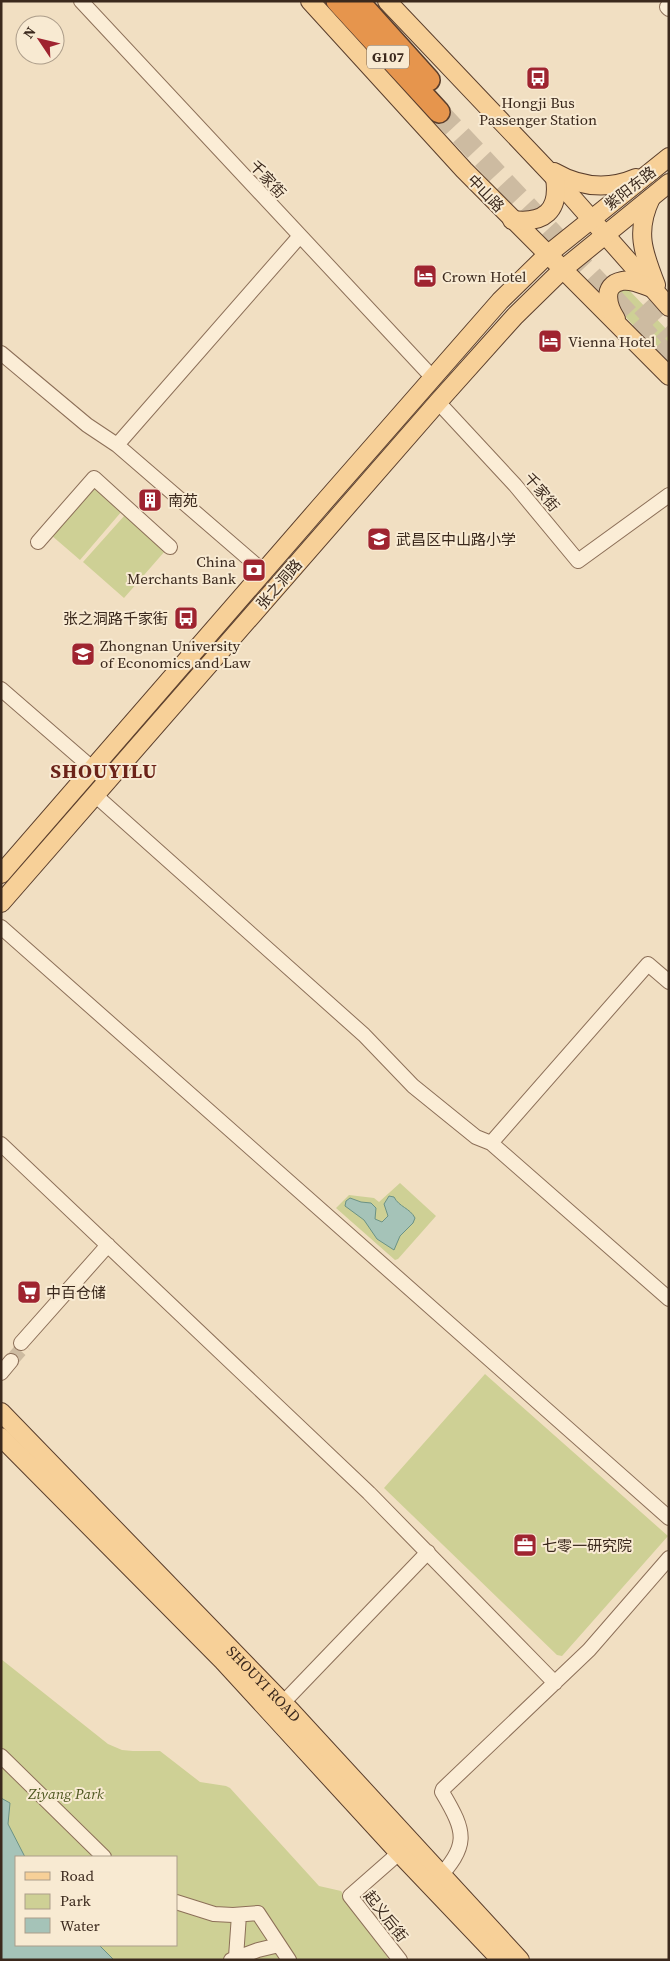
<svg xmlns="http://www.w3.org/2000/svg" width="670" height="1961" font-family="'Source Serif 4','Noto Sans SC',serif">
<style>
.green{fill:#ced095;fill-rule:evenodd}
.water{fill:#a5c3b8;stroke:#6b9285}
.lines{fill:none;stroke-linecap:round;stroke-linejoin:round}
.minor-tunnel{stroke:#cdbba1;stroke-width:14;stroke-dasharray:14 7;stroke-linecap:butt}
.highway-tunnel{stroke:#cdbba1;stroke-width:21;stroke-dasharray:21 11;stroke-linecap:butt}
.minor-casing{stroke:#8c6f58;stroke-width:16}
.major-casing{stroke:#5a3e2c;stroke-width:20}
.highway-casing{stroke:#5a3e2c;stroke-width:24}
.minor{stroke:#fbedd6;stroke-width:14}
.major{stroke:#f7d098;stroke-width:18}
.highway{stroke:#e6954d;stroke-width:21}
.labels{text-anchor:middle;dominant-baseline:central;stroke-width:4;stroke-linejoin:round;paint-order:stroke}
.shield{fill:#f8ead2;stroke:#746353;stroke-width:1}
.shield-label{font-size:14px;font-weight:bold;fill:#3b291d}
.poi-label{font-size:15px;fill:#3b291d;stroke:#f8ead2;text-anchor:start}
.street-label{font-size:15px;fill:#3b291d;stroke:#f8ead2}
.park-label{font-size:15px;font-style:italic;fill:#505922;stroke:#f8ead2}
.district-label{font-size:20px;font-weight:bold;letter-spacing:1px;fill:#6b2319;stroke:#f8ead2}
</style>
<rect width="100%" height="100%" fill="#f1dfc2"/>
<path class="green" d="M628,289L669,332V365L614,304L615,290Z
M93,486L122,511L80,560L51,535Z
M125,515L165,551L124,598L83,562Z
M400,1183L436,1216L398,1259L395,1260L336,1208L349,1195L374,1198L379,1202Z
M485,1374L668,1536L562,1656L557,1655L384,1488Z
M1,1659L108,1744L122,1750L133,1751H160L200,1782L226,1786L230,1788L319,1886L341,1891L388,1958L385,1960H1ZM16,1857H176V1945H16Z"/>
<path class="water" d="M389,1196L394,1197C399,1207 410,1208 415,1218L413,1223L400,1236L394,1250L377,1239L364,1220L345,1206L346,1201L350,1198L361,1202L371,1203L376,1208L375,1219L382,1222L388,1216L384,1204Z
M1,1798L10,1803L8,1824L25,1857H16V1945H99L114,1960H1Z"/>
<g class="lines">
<path class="minor-tunnel" d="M11,1361L25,1345"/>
<path class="highway-tunnel" d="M439,112L669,358
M642,306L669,335"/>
<g class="minor-casing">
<path id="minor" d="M81,1L433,378
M667,7L669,9
M1,353L87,425L117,445L263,571
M438,402L515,485L578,561L669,495
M117,445L299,237
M38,542L94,478L170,547
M1,689L107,781
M95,795L364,1035L413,1086L476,1137L491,1143L669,1299
M1,927L669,1518
M491,1143L648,964L669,982
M1,1144L369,1493L555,1683
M21,1343L108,1245
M1,1373L11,1361
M277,1709L428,1552
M1,1756L104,1857
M399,1853L350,1896L400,1960
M435,1882C469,1845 467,1834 442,1792L443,1789L589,1650L669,1558
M176,1902L214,1914L233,1915L258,1913L289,1960
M236,1957L239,1915
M231,1960L258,1950L279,1945"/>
</g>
<g class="major-casing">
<g id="major">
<path d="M310,1L464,170L669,376"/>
<path d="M387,1L555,178L669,307"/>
<path d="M554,172C580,187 608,190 636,178"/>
<path d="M651,198C635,231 643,252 656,285"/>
<path d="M512,220C544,224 560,211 555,178"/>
<path d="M616,319C608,307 601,285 622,281C632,279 643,285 652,288"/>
<path d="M1,874L318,509L500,301L547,255L669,157"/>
<path d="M1,903L438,402L515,316L562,270L669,183"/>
<path id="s1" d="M1,1412L292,1712L520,1960"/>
<path d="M1,1437L223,1661L399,1853L501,1960"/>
</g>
</g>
<g class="highway-casing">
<path id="highway" d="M337,1L439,112
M358,1L429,80"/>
</g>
<use href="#minor" class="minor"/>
<use href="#major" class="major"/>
<use href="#highway" class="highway"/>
</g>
<defs>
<g id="bus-square" transform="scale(1.25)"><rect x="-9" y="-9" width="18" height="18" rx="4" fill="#9f2430" stroke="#f8ead2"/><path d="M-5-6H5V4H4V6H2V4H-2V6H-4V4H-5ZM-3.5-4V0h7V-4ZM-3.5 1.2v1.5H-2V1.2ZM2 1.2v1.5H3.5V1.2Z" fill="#fff"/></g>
<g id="hotel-square" transform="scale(1.25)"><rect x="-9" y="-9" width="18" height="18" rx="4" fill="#9f2430" stroke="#f8ead2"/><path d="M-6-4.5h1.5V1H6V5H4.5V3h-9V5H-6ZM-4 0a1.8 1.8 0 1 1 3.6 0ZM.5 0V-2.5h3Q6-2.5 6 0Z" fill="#fff"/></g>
<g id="building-square" transform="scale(1.25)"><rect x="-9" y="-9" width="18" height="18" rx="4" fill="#9f2430" stroke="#f8ead2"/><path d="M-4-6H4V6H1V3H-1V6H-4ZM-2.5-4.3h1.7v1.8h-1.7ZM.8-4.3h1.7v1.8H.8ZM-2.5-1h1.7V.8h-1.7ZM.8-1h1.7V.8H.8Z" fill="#fff"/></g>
<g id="school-square" transform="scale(1.25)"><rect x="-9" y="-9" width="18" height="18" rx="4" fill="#9f2430" stroke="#f8ead2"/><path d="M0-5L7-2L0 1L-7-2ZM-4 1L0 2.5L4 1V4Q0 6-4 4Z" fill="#fff"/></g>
<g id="bank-square" transform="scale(1.25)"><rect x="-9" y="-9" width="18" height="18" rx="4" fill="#9f2430" stroke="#f8ead2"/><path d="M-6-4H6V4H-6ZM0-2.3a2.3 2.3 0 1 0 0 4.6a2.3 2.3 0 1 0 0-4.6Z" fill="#fff"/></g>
<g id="university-square" transform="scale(1.25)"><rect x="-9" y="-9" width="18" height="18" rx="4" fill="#9f2430" stroke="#f8ead2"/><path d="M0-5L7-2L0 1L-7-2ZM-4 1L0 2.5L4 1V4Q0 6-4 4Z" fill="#fff"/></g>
<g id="supermarket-square" transform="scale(1.25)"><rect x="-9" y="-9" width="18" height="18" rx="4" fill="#9f2430" stroke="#f8ead2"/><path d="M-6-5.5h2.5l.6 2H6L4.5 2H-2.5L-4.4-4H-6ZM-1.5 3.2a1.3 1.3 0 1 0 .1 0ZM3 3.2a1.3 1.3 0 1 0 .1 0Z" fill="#fff"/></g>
<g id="office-square" transform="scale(1.25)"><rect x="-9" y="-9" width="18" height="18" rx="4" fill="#9f2430" stroke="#f8ead2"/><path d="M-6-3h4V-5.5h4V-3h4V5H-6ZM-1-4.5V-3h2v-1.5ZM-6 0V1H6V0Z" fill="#fff"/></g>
</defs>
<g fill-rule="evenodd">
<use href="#bus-square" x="538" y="78"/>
<use href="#hotel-square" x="425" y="276"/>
<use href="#hotel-square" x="550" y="341"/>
<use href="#building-square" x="150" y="500"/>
<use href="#school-square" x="379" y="539"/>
<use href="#bank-square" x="254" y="570"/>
<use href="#bus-square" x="186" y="618"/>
<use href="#university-square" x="83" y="654"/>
<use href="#supermarket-square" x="29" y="1292"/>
<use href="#office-square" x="525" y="1545"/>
</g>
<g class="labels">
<rect class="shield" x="367" y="45.5" width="42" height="23" rx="4"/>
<g class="shield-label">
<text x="388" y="57">G107</text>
</g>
<g class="poi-label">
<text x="538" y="102" text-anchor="middle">Hongji Bus<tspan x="538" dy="17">Passenger Station</tspan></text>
<text x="442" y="276">Crown Hotel</text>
<text x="568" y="341">Vienna Hotel</text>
<text x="168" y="500">南苑</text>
<text x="396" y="539">武昌区中山路小学</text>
<text x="236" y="561" text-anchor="end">China<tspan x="236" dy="17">Merchants Bank</tspan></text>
<text x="168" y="618" text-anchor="end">张之洞路千家街</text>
<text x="100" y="645">Zhongnan University<tspan x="100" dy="17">of Economics and Law</tspan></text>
<text x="46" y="1292">中百仓储</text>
<text x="542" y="1545">七零一研究院</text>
</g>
<g class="street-label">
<text transform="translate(268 179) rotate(47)">千家街</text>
<text transform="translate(630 188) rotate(-38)">紫阳东路</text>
<text transform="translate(486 193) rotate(46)">中山路</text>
<text transform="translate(542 492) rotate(50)">千家街</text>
<text transform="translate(279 584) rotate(-49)">张之洞路</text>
<text stroke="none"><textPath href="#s1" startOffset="378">SHOUYI ROAD</textPath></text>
<text transform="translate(386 1916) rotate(52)">起义后街</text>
</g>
<g class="park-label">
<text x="66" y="1793">Ziyang Park</text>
</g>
<g class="district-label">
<text x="104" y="771">SHOUYILU</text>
</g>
</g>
<rect width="670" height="1961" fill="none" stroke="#3b291d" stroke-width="5"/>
<rect x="15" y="1856" width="162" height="90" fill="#f8ead2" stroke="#ac9d8a"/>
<rect x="25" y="1872" width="25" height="8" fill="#f7d098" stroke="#ac9d8a"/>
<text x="60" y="1881" font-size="15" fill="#3b291d">Road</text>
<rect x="25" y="1894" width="25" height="15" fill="#ced095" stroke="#ac9d8a"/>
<text x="60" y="1906" font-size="15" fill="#3b291d">Park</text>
<rect x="25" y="1918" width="25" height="15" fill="#a5c3b8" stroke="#ac9d8a"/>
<text x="60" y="1931" font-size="15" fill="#3b291d">Water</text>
<g transform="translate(40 40) rotate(305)"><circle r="24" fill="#f8ead2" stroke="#ac9d8a"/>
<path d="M0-4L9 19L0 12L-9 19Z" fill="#9f2430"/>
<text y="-8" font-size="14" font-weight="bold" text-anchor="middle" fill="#3b291d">N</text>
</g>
</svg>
